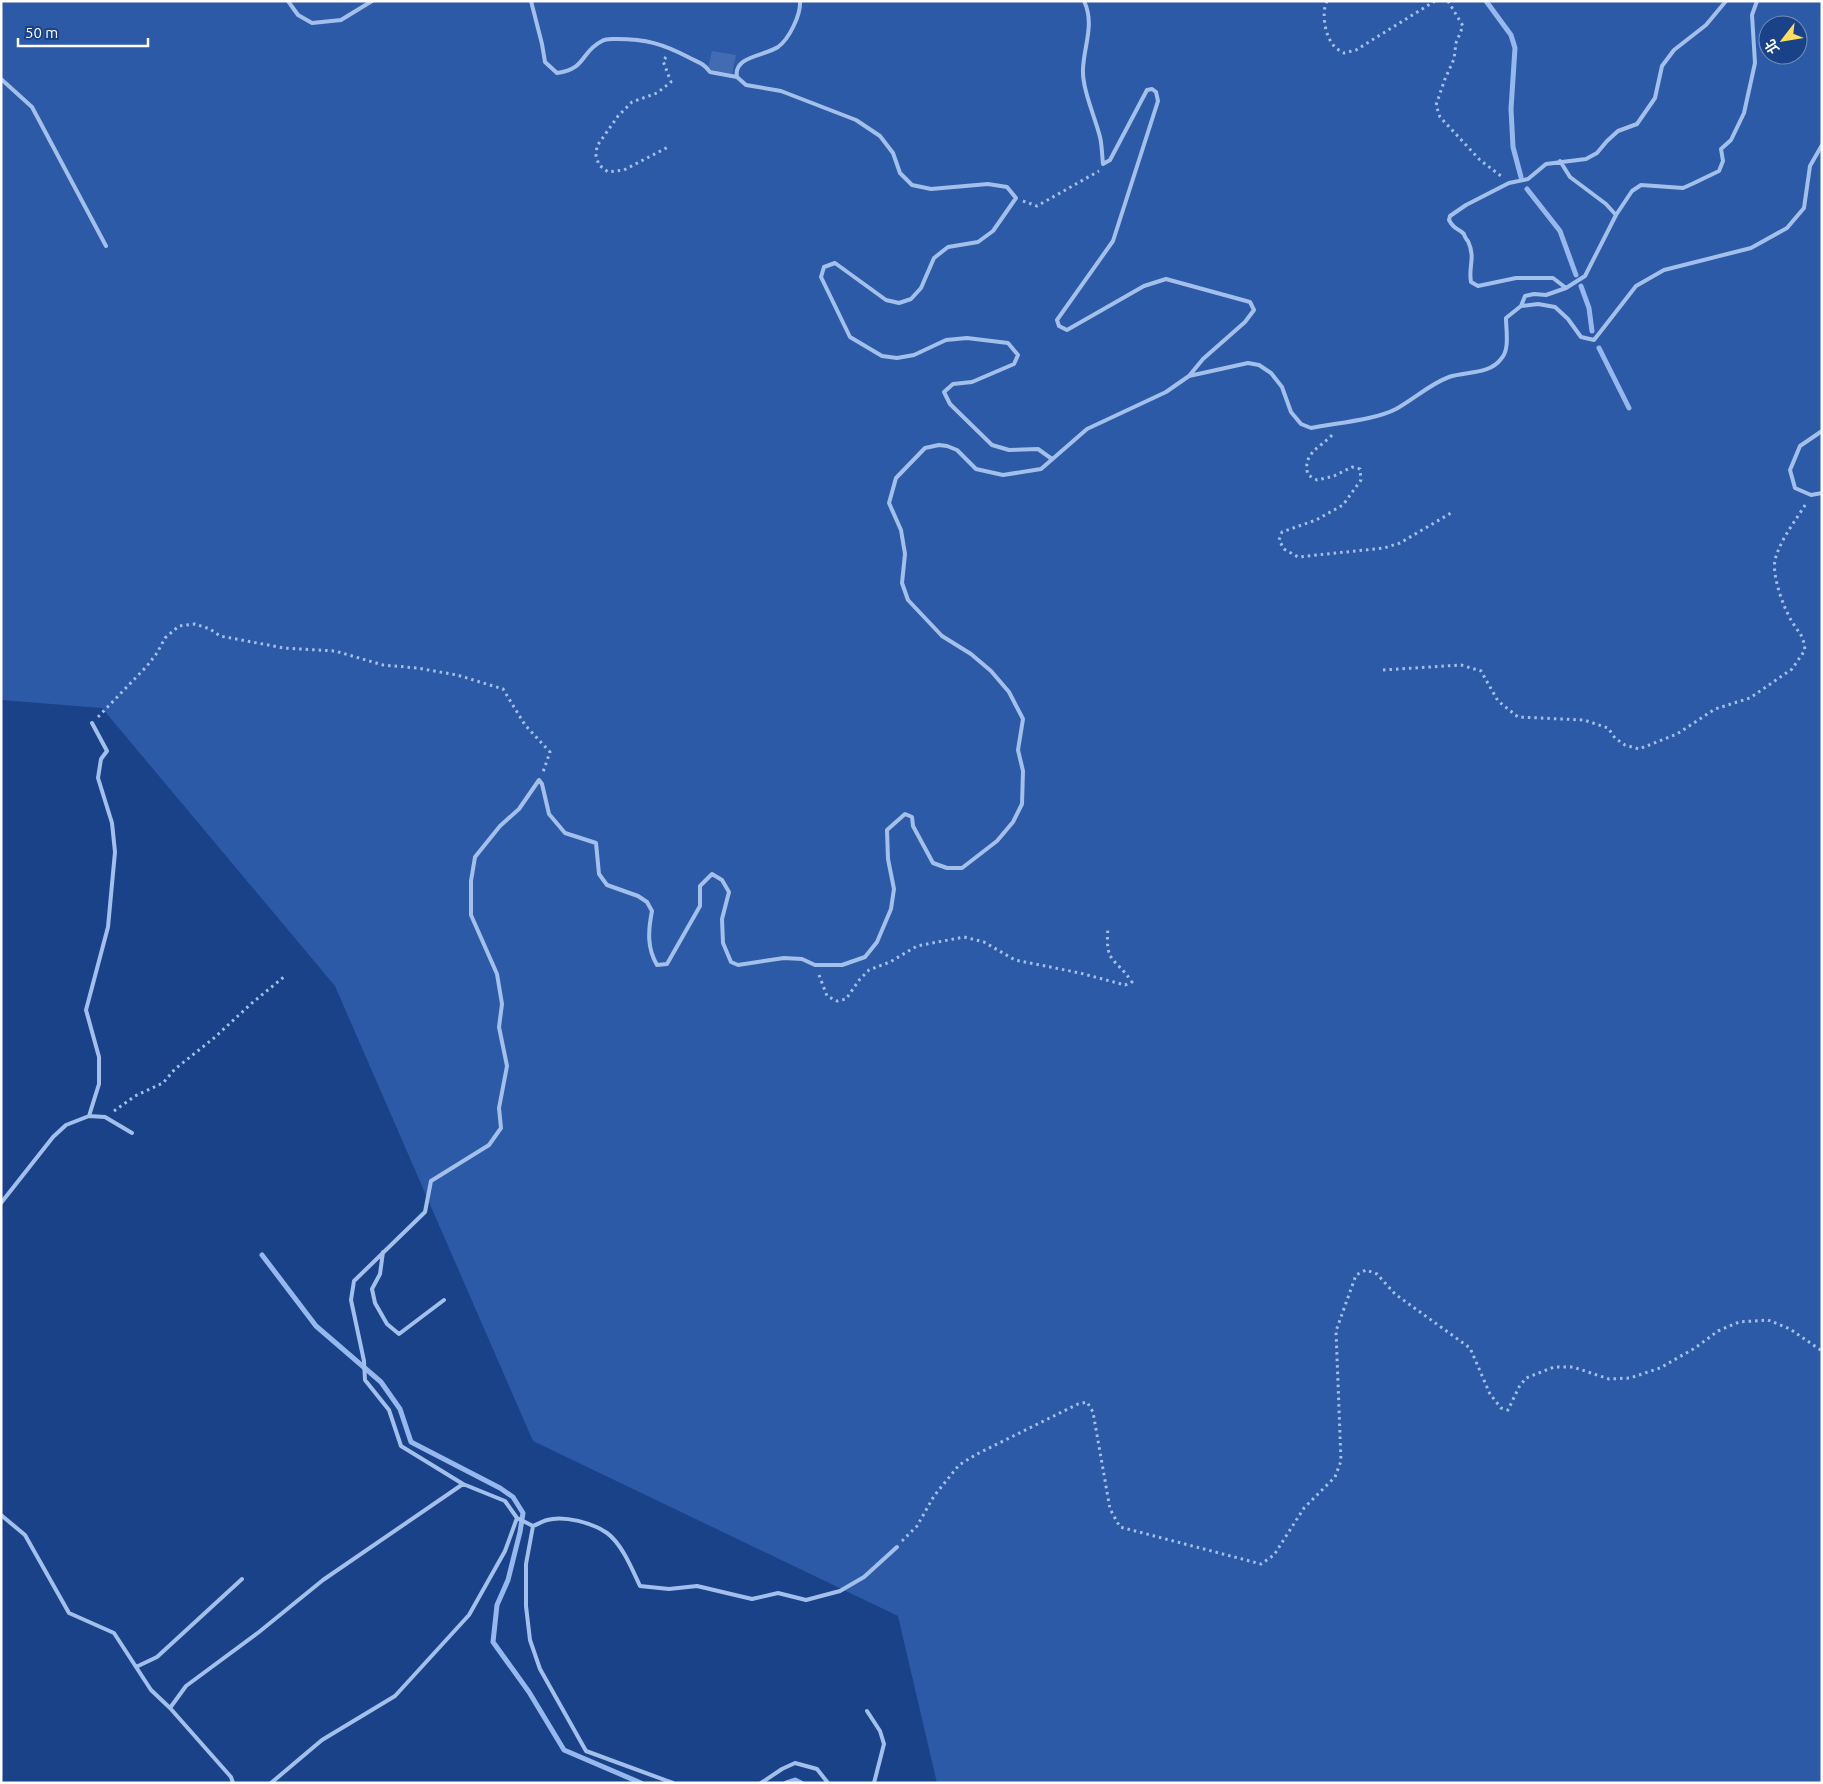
<svg xmlns="http://www.w3.org/2000/svg" width="1823" height="1784" font-family="Ubuntu,'Noto Sans TC',sans-serif">
<style>
.green{fill:#2d5aa6;fill-rule:evenodd}
.lines{fill:none;stroke-linecap:round;stroke-linejoin:round}
.stream{stroke:#96b8ef;stroke-width:5}
.building{fill:#436bb2}
.path{stroke:#a3bfec;stroke-width:3;stroke-dasharray:2.5 4;stroke-linecap:butt}
.service{stroke:#a3bfec;stroke-width:4}
</style>
<rect width="100%" height="100%" fill="#1a4288"/>
<path class="green" d="M1,1H1822V1783H937L898,1616L533,1441L335,986L102,708L1,700ZM1768,25H1798V55H1768Z"/>
<g class="lines">
<path class="stream" d="M1486,1L1511,35L1515,48L1511,109L1513,147L1521,177
M1527,189L1560,231L1576,275
M1581,286L1589,308L1592,331
M1599,348L1629,408
M262,1255L316,1326L381,1382L400,1409L411,1442L500,1488L513,1497L523,1513L520,1532L508,1580L497,1605L493,1642L529,1692L564,1750L641,1783
M786,1783L795,1780L801,1783"/>
</g>
<path class="building" d="M712,51L736,55L732,74L708,69Z"/>
<g class="lines">
<path class="path" d="M1327,1C1321,13 1325,36 1334,46C1336,49 1341,51 1344,53L1356,50L1435,1
M1448,1L1463,26L1456,43L1454,59L1445,79L1436,105L1440,117L1480,160L1501,176
M666,57L663,61L671,82L657,93L632,102L618,116L597,146L596,156L599,165L608,172L624,170L670,146
M1023,201L1037,206L1099,171
M1332,435C1319,449 1302,453 1308,475L1317,480L1334,476L1352,467L1360,469L1361,480L1343,505L1316,520L1282,532L1279,540L1284,549L1298,557L1384,548L1400,543L1451,513
M1383,670L1461,665L1481,671L1498,701L1518,717L1584,720L1608,728L1615,738L1625,745L1639,749L1677,734L1715,709L1750,698L1792,669L1805,650C1803,633 1799,634 1791,620C1783,606 1772,576 1775,560C1780,540 1796,520 1807,502
M98,717L147,666L157,653L165,638L179,626L195,624L210,629L220,636L284,648L335,651L383,665L417,668L457,675L503,689L525,725L550,752L543,772
M819,975L827,996L837,1001L846,999L860,979L869,970L890,962L917,946L964,937L984,942L1015,960L1080,973L1125,985L1132,982C1114,956 1105,964 1108,928
M114,1111L135,1096L163,1083L175,1069L214,1038L252,1003L285,976
M902,1541L917,1526L934,1496L959,1465L977,1454L1078,1404L1087,1402L1093,1412L1110,1509L1120,1527L1261,1564L1274,1555L1304,1508L1335,1477L1341,1461L1336,1331L1356,1275L1366,1270L1377,1274L1395,1294L1470,1348L1490,1394L1501,1408L1508,1410L1519,1387L1526,1378L1554,1367H1573L1609,1379L1630,1378L1660,1368L1695,1348L1718,1331L1739,1322L1768,1320L1790,1329L1822,1351"/>
<path class="service" d="M288,1L298,15L312,23L341,20L372,1
M531,1L542,44L545,62L557,73C587,69 580,52 602,41C607,38 612,39 617,39C646,39 663,44 688,57C697,62 704,63 710,72L737,77
M800,1C801,15 789,39 778,47C765,56 733,56 737,77L746,85L781,91L856,120L880,136L893,153L900,173L912,185L931,189L988,184L1007,187L1016,198L993,231L978,242L948,247L934,258L921,288L911,299L899,303L886,300L835,263L824,267L821,277L850,337L882,356L897,358L914,355L946,340L967,338L1008,343L1018,355L1014,364L972,382L953,384L944,392L950,404L992,445L1009,450L1038,449L1052,459
M1084,1C1095,24 1084,45 1083,69C1082,89 1095,117 1100,137C1102,145 1102,155 1103,164L1110,160L1147,90L1152,89L1156,92L1158,101L1113,241L1057,320L1059,326L1067,330L1144,286L1166,279L1250,302L1254,310L1245,322L1203,359L1189,376
M1,79L32,107L106,246
M1560,161L1570,177L1606,204L1616,215
M1566,288L1553,278H1516L1478,286L1471,282C1468,266 1476,259 1468,241C1467,241 1464,235 1464,234C1457,227 1455,231 1449,220L1450,216L1466,205L1509,183L1528,179L1546,164L1586,159L1597,153L1607,141L1618,131L1637,124L1655,98L1662,66L1674,50L1706,25L1726,1
M1521,306L1525,296L1534,294L1546,295L1566,288L1585,276L1616,215L1632,191L1641,185L1683,188L1692,184L1719,171L1723,161L1721,149L1731,140L1744,113L1755,63L1752,15L1757,1
M1822,431L1800,446L1790,470L1795,488L1811,495L1822,493
M89,1116L99,1084V1057L86,1010L108,927L115,852L112,823L98,778L101,759L107,751L92,723
M1,1203L53,1137L66,1125L89,1116L105,1117L132,1133
M383,1252L380,1274L372,1289L375,1303L387,1324L399,1334L444,1300
M1,1515L25,1535L69,1613L114,1633L151,1690L170,1708L231,1777L233,1783
M517,1518L533,1526
M533,1526C538,1524 543,1521 547,1520C564,1515 593,1523 607,1533C622,1544 632,1569 640,1586L669,1589L697,1586L752,1599L778,1593L806,1600L840,1591L864,1577L897,1547
M533,1526L526,1564V1606L530,1640L540,1669L586,1751L673,1783
M136,1667L157,1657L242,1579
M170,1708L186,1686L259,1632L323,1580L463,1484
M867,1711L880,1731L884,1744L874,1783
M271,1783L322,1740L395,1696L469,1615L505,1551L517,1518L505,1501L463,1484L401,1446L389,1410L365,1380L364,1361L351,1300L354,1281L425,1212L431,1181L489,1145L501,1128L499,1108L507,1066L499,1027L502,1004L497,974L471,915V881L475,857L500,826L519,809L539,780L542,784L549,814L565,833L596,843L599,874L607,885L638,896L647,902L652,911C648,931 647,948 657,965L667,964L700,906V886L712,874L722,880L729,892L722,919L723,943L731,962L738,965L784,958L802,959L815,965H842L865,957L877,942L891,909L894,889L888,859L887,830L905,814L912,817L913,826L933,863L947,868H962L997,841L1013,822L1022,804L1023,771L1018,750L1023,719L1009,692L991,671L971,654L942,636L908,600L902,583L905,554L901,530L889,503L896,478L925,448L939,445L947,446L957,450L976,469L1003,475L1041,469L1087,429L1166,392L1189,376L1248,363L1259,365L1271,373L1282,387L1291,412L1301,424L1311,428C1336,423 1375,420 1396,409C1414,399 1430,384 1449,377C1466,371 1489,375 1501,359C1510,350 1506,330 1506,318L1521,306L1538,304L1555,307L1568,319L1581,337L1594,340L1636,286L1664,270L1751,248L1787,228L1804,208L1810,166L1822,145
M761,1783L782,1769L795,1763L817,1769L828,1783"/>
</g>
<rect width="1823" height="1784" fill="none" stroke="#ffffff" stroke-width="5"/>
<g transform="translate(1783 40) rotate(239)"><circle r="24" fill="#1a4288" stroke="#768eb8"/>
<path d="M0-4L9 19L0 12L-9 19Z" fill="#fedd60"/>
<text y="-8" font-size="14" font-weight="bold" text-anchor="middle" fill="#ffffff">北</text>
</g>
<path d="M18 38v8h130v-8" fill="none" stroke="#ffffff" stroke-width="2.5"/>
<text x="25" y="38" font-size="15" fill="#ffffff" stroke="#1a4288" stroke-width="4" paint-order="stroke">50 m</text>
</svg>
